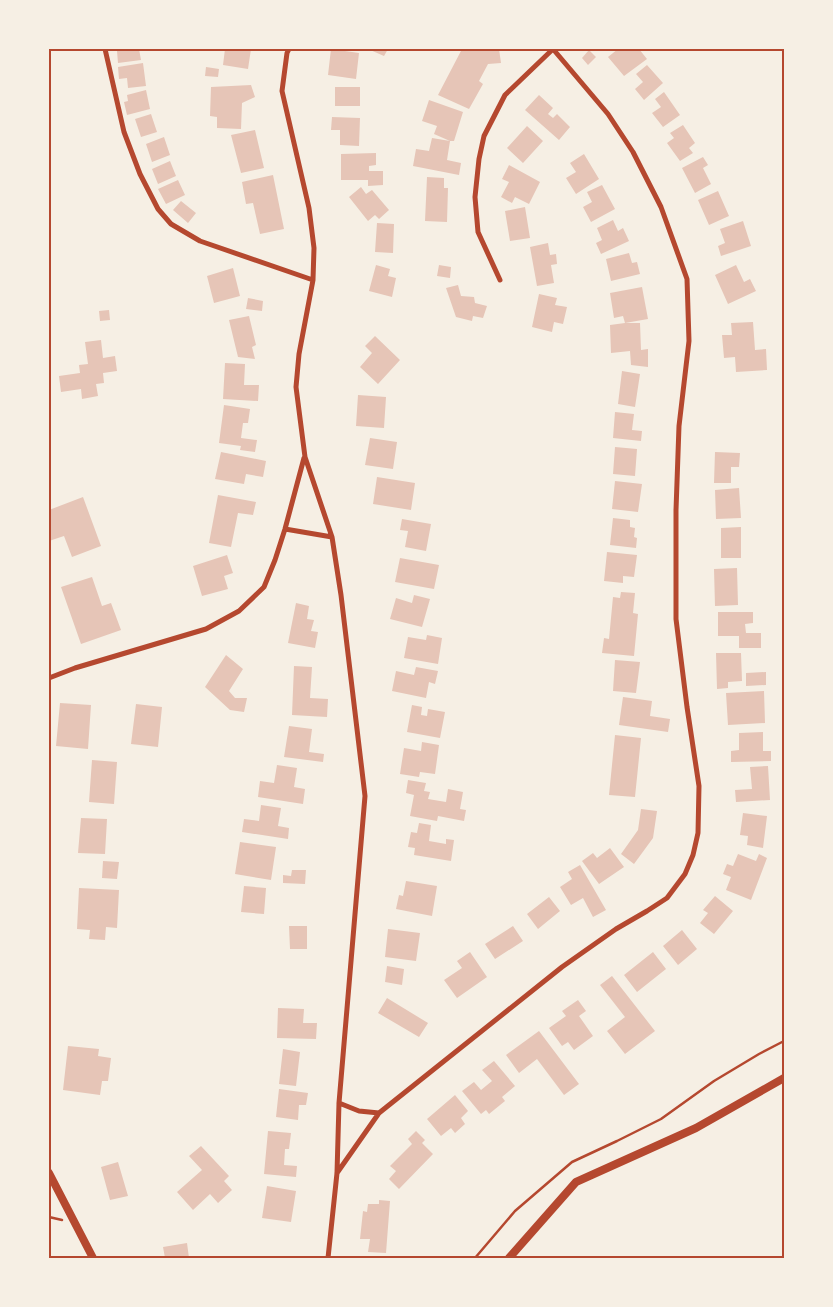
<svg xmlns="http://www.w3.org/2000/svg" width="833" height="1307" font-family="Montserrat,sans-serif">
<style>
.building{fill:#e6c5b7}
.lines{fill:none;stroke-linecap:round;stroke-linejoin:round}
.path{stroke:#b5482f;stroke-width:2.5}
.minor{stroke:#b5482f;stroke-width:5}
.tertiary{stroke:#b5482f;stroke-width:8}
.neatline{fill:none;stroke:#b5482f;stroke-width:2}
</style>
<rect width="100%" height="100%" fill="#f6efe4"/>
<path class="building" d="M123,49H139L141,60L118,63L117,51Z
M225,49H251L248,69L223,65Z
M331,49L359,53L356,79L328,75Z
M368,49H388L384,56Z
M462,49L483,50L499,49L501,63L488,64L479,81L483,84L469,109L438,95Z
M618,49H639L647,59L624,76L608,57Z
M589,50L596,57L588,65L582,58Z
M143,63L146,86L128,88L127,78L119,79L118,67Z
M647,65L663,83L644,100L635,89L643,82L636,74Z
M206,67L219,69L218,77L205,76Z
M251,85L255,97L242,103L241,129L217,128V117L210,116L211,87Z
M335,87H360V106H335Z
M146,90L150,109L127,115L124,102L128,101L127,95Z
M664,92L680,115L663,127L652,113L661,107L655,99Z
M539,95L553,108L548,114L553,118L557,114L570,127L559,140L525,110Z
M429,100L463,112L454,141H450L434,134L437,126L422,121Z
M151,114L157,132L141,137L135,119Z
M332,117L360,118L359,146L340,145V130H331Z
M683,125L695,143L689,148L693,153L680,161L667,143L674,138L670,133Z
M527,126L543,141L523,163L507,148Z
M255,130L264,168L241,173L231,135Z
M164,137L170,155L152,162L146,144Z
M432,138L450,141L447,160L461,163L459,175L413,166L416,149L429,151Z
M376,153V165L369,166V171H383V185L368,186V180H341V154Z
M584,154L599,179L576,194L566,178L576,172L570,163Z
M703,157L708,165L703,168L711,184L695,193L682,168Z
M170,161L176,176L158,184L152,169Z
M509,165L540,182L529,204L515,197L512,203L501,197L509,182L502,179Z
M273,175L284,229L260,234L253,203L246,204L242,182Z
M427,177L444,178V188H448L447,222L425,221Z
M178,180L185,195L166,204L158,189Z
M602,185L615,209L591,222L583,207L592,202L587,192Z
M361,187L366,194L372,190L389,210L379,219L375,215L368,221L349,197Z
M718,191L729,216L709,225L698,200Z
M181,201L196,213L188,223L173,210Z
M525,207L530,238L510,241L505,211Z
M613,220L618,231L623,228L629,241L601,254L596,243L602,240L597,228Z
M743,221L751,246L721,256L718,246L725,243L720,229Z
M377,223L394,224L393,253L375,252Z
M548,243L550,255L556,254L557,264L551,265L554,283L537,286L530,247Z
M629,253L632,263L637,262L640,274L611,281L606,259Z
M376,265L390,269L388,276L396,278L392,297L369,291Z
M439,265L451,267L450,278L437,276Z
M736,265L744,282L750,279L756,291L728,304L715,275Z
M233,268L240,296L214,303L207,276Z
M458,285L461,296L474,297L475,303L487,306L483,318L473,316L472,321L456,317L446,288Z
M642,287L648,319L625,323H640L641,350L648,349V367L631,365L630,351L611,353L610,325L625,323L623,316L614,318L610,293Z
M539,294L557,298L555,305L567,307L563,324L554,322L552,332L532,327Z
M248,298L263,301L262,311L246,309Z
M109,310L110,320L100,321L99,311Z
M249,316L256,345L252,347L255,359L238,357L229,320Z
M753,322L755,350L766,349L767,370L736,372L735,357L724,358L722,335H732L731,323Z
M375,336L400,360L378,384L360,367L372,353L365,346Z
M101,340L103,358L115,356L117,371L103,373L104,383L96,384L98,396L82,399L81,389L61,392L59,376L80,373L79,365L88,364L85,342Z
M225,363L245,364L244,385H259L258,401L223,399Z
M622,371L640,374L635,407L618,404Z
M358,395L386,397L384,428L356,426Z
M224,405L250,409L248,423H243L241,438L257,440L255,452L240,450L241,446L219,443Z
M615,412L634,414L632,430L642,431L641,441L613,438Z
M370,438L397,442L393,469L365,465Z
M615,447L637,449L635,476L613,474Z
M221,452L266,461L263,477L246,474L244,484L215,479Z
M715,452L740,453L739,467H731V483H714Z
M377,477L415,483L411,510L373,504Z
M615,481L642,484L638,512L612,509Z
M739,488L741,518L716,519L715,490Z
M218,495L256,502L253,515L238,513L231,547L209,543Z
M83,497L101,546L72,557L64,536L49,541V510Z
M613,518L630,520V527L635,528L634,537L637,538L636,548L610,545Z
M402,519L431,524L426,551L405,547L408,531L400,530Z
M741,527V558H721V528Z
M607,552L637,555L634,577L623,576V583L604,581Z
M227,555L233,573L224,576L228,589L202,596L193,566Z
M400,558L439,565L434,589L395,582Z
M737,568L738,605L715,606L714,569Z
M92,577L102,606L111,603L121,630L81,644L61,587Z
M621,592L635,593L633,613L638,614L634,656L602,653L604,638L609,639L613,597L620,598Z
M414,595L430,599L422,627L390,619L396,598L412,603Z
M296,603L309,606L307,619L314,620L311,631L318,632L315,648L288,643Z
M718,612H753V623L745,624L746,633H761V648H739V636H718Z
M427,635L442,638L438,664L404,658L408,637L426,640Z
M716,653H741L742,681L728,682V688L717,689Z
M226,655L243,669L229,691L235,698H247L244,712L230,710L205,687Z
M615,660L640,662L636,693L613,691Z
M294,666L312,667L310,698L328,699L327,717L292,715Z
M416,667L438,671L435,684L429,682L426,698L392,691L396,671L414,675Z
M766,672V685L746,686V673Z
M764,691L765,723L728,725L726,693Z
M623,697L652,701L650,716L670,719L668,732L619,725Z
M60,703L91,705L88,749L56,746Z
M136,704L162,707L158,747L131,744Z
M412,705L422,707L421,715L427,716L428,709L445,712L440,738L407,732Z
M289,726L312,729L309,752L324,754L323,762L284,757Z
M763,732V751H771V761L731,762V751L739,750V733Z
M615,735L641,738L635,797L609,795Z
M422,742L439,745L435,774L420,772L419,777L400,774L404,748L421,751Z
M92,760L117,762L114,804L89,802Z
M277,765L297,768L294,787L305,789L303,804L258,797L260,781L274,783Z
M768,766L770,800L736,802L735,790L752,789L750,767Z
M408,780L426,783L424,791L430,792L428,799L446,802L448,789L463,792L460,809L466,810L464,821L438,816L437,821L410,816L414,795L406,793Z
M261,805L281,808L278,826L289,828L288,839L242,832L244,819L259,821Z
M641,809L657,811L653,838L634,864L621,854L638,830Z
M743,813L767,816L763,848L747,845L748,836L740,835Z
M81,818L107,819L105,854L78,853Z
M419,823L431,825L429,841L446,844V839L454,840L451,861L414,855L415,848L408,847L411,832L417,833Z
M240,842L276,847L271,880L235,874Z
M610,848L624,867L599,884L582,861L593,853L597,858Z
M738,854L756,861L759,854L767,858L751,900L726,890L731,877L723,874L727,864L733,866Z
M103,861L119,862L117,879L102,878Z
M580,865L606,910L593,917L583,898L571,905L560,887L572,879L568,872Z
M292,870H306L305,884L283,883V875L291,876Z
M406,881L437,886L432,916L396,909L399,895L403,896Z
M244,886L266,888L264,914L241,912Z
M79,888L119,890L117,928L106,927L105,940L89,939L90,930L77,929Z
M715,896L733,911L714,934L700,923L708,913L703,910Z
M549,897L560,911L538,929L527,914Z
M289,926H307V949H290Z
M513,926L523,941L495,959L485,944Z
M388,929L420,933L416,961L385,957Z
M682,930L697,949L678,965L663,946Z
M470,952L487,977L457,998L444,980L462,968L457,961Z
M653,952L666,969L637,992L624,975Z
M387,966L404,969L402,985L385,982Z
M612,976L655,1031L625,1054L607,1031L625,1017L600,985Z
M387,998L428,1023L419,1037L378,1013Z
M578,1000L586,1011L579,1016L593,1036L574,1050L568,1042L562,1046L549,1028L566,1016L562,1011Z
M278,1008L304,1009L303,1023H317L316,1039L277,1038Z
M539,1031L579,1084L564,1095L537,1059L519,1073L506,1055Z
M68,1046L99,1049L98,1056L111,1058L108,1081H102L100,1095L63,1090Z
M283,1049L300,1052L296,1086L279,1084Z
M494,1061L515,1086L502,1097L505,1101L489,1114L486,1110L481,1114L462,1091L474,1082L481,1090L492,1081L482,1070Z
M279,1089L308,1093L306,1105H299L298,1120L276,1117Z
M455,1095L468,1111L461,1118L465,1124L455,1133L451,1128L441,1136L427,1119Z
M268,1131L291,1133L289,1149H285L284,1165L297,1166L296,1177L264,1174Z
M416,1131L425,1140L422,1143L433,1154L399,1189L389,1179L396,1171L390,1166L412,1144L408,1139Z
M201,1146L229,1176L224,1181L232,1190L218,1203L210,1194L193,1210L177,1192L202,1170L189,1156Z
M118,1162L128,1196L110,1200L101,1167Z
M267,1186L296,1191L291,1222L262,1218Z
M379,1200L390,1201L386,1253L368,1252L370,1239H360L363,1211L367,1212L368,1204H379Z
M187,1243L189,1258H165L163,1247Z"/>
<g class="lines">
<path class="path" d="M49,1217L62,1220
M475,1258L515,1211L572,1162L617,1141L661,1119L714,1081L759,1054L784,1041"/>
<path class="minor" d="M105,49L124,132L140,174L158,209L171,224L200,241L313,280
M289,49L287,53L282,91L309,208L314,248L313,280L299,354L296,387L305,457L332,537L341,595L365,796L339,1103L337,1173L328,1258
M500,280L478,232L475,197L479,159L484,136L505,95L553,49
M285,529L332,537
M49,678L75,668L206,629L239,611L264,587L275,560L285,529L304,458
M339,1103L359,1111L379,1113
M337,1173L379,1113L562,967L616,929L647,911L667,898L685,874L693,855L698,833L699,786L687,707L676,619V510L679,426L689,341L687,279L661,207L633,152L608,114L553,49"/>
<path class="tertiary" d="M49,1173L93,1258
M509,1258L576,1182L696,1128L784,1078"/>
</g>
<rect width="833" height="1307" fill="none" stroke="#f6efe4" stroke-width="100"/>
<rect x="50" y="50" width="733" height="1207" class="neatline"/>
</svg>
